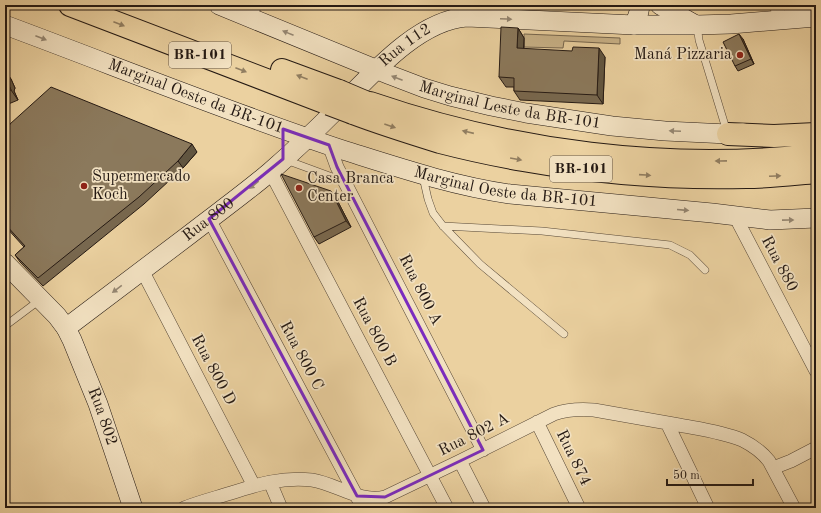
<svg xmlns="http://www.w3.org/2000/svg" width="821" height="513" font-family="'Old Standard TT',serif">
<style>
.green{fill:#c9b288;stroke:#76664e}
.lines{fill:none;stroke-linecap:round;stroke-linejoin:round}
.lane-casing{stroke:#564736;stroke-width:8}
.street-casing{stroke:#564736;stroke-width:14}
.secondary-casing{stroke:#241913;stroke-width:20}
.highway-casing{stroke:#241913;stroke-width:24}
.lane{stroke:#f2e1c1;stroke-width:7}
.street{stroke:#f2e1c1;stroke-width:13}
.secondary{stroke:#f2e1c1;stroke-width:19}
.highway{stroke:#ebd1a0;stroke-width:22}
.highway-bridge-casing{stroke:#241913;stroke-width:24;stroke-linecap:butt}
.highway-bridge{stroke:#ebd1a0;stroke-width:22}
.wall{fill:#78684f;stroke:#241913}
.shaded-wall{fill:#615540;stroke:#241913}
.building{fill:#8b795c;stroke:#241913}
.oneway{fill:#958773}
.oneway2{fill:#917e61}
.marked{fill:none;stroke:#7b2cbf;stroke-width:3;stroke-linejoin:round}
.poi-dot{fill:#8f2418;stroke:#f2e1c1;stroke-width:1.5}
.labels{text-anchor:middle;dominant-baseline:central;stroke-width:3.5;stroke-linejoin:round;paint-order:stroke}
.shield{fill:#f2e1c1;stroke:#625547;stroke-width:1}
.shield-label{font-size:15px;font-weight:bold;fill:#241913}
.street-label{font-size:16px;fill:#241913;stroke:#f2e1c1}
.poi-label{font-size:16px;fill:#241913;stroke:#f2e1c1;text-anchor:start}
</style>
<rect width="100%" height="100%" fill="#ebd1a0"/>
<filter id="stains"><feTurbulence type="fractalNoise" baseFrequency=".005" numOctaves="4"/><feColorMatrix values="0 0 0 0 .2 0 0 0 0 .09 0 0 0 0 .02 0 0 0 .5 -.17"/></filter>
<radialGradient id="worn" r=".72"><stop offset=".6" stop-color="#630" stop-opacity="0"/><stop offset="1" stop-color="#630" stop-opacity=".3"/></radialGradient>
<path class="green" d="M524,34L620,38V44L564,41L563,48L524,47Z"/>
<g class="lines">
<g class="lane-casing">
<path id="lane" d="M697,25L699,40L727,132
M286,160L343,181
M423,177L428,199L433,213L443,226L480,264L564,334
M443,226L542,231L670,245L690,255L705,270
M5,326L41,299"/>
</g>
<g class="street-casing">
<path id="street" d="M777,5L779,21
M245,16L256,5
M329,145L337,167L483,450
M270,171L447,508
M735,216L816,371
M209,219L363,508
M142,270L254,486
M537,422L579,508
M667,423L708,508
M460,461L484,508
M773,468L791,461L816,448
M270,482L281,508
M184,508C199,502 215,498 231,493C259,484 281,477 312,480C337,484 359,503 385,497L460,461L554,414C568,409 580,409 594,410C622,415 651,420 679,425C700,429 723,432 742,440C752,445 762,452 769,461L794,508"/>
</g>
<g class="secondary-casing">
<g id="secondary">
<path id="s1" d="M219,5L390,75L424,88L450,96L491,106L526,113L612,126L665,131L728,134L743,133"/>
<path d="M660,5L694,24"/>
<path id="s2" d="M5,25C118,67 231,113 346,151C400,168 454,186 510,194L712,213L770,220L816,218"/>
<path d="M634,25C637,18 640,12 640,5"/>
<path id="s3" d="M5,263L57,316L66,328L72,340L98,404L133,508"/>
<path id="s4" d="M66,328C107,297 148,266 189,235C216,214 244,194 270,172C294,151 316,130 338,108C371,75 418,20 467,17L634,25H697L731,24L816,17"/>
</g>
</g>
<g class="highway-casing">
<path id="highway" d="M70,5L329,104
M282,70L339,91
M370,103C513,152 666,172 816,155
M353,113C382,124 411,133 440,142C467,149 495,155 523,160C597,173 671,179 746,177C770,177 793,174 816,172
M728,134L774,136L816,134"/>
</g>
<use href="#lane" class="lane"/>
<use href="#street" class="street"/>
<use href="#secondary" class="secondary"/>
<use href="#highway" class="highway"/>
<g class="highway-bridge-casing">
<path id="highway-bridge" d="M339,91L365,102
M329,104L353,113"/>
</g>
<use href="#highway-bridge" class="highway-bridge"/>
</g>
<path class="wall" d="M485,5H512L513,7Z
M518,28L524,38V49L605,57L603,104L520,100L514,91V87H506L499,77Z
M743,39L754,64L738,71L735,66Z
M5,71L11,79L15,88L14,91L18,100L6,105L5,107Z
M5,137L197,152L183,168L144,204L43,286L20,262L15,255L24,247L5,226Z
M331,191L336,198L351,227L319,244L314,237Z"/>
<path class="shaded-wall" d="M518,28L524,38L523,58L517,48Z
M739,34L743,39L754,64L751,59Z
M599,48L605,57L603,104L597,95Z
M5,71L11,79L15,88L14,91L18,100L11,90L7,81Z
M192,144L197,152L183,168L178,161Z
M331,191L336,198L351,227L346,221Z"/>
<path class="building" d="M501,27L518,28L517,48L572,51L573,47L599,48L597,95L514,91V78L499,77Z
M739,34L751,59L735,66L723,42Z
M5,72L8,79L7,81L11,90L5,93Z
M51,87L192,144L178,161L139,197L38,278L15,255L25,246L5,224V137L10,124Z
M281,174L331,191L346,221L314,237Z"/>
<defs><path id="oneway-solid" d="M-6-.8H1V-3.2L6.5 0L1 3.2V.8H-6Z"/></defs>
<g class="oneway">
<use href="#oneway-solid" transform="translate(506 19) rotate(2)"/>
<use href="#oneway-solid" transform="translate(288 33) rotate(-158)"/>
<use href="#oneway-solid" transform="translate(41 38) rotate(21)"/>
<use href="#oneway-solid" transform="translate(397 78) rotate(-159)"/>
<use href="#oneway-solid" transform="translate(675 131) rotate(-177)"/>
<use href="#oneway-solid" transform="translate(254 185) rotate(141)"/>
<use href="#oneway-solid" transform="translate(683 210) rotate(5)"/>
<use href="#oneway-solid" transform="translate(788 220) rotate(-1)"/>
<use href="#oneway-solid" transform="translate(117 289) rotate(143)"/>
</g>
<g class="oneway2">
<use href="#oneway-solid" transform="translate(119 24) rotate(21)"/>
<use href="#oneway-solid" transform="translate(241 70) rotate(21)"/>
<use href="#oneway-solid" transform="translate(302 77) rotate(-159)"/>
<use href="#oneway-solid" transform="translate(390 126) rotate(19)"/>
<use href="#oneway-solid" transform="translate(468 132) rotate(-167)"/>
<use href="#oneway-solid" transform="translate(516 159) rotate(10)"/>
<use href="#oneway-solid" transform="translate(721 161) rotate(179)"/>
<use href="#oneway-solid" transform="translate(645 175) rotate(4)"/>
<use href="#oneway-solid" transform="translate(775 176) rotate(-3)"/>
</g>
<path class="marked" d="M283,129L329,145L337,167L483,450L385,497L357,496L209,219L283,159Z"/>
<g class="poi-dot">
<circle cx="740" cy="55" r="4"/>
<circle cx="84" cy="186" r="4"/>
<circle cx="299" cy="188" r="4"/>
</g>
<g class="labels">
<g class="shield">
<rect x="169" y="42" width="62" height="26" rx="3"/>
<rect x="550" y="156" width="62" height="26" rx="3"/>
</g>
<g class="shield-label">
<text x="200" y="55">BR-101</text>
<text x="581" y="169">BR-101</text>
</g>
<g class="street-label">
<text stroke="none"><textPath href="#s4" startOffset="442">Rua 112</textPath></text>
<text stroke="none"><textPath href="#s2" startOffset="204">Marginal Oeste da BR-101</textPath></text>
<text stroke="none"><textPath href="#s1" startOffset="309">Marginal Leste da BR-101</textPath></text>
<text stroke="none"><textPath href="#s2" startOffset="528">Marginal Oeste da BR-101</textPath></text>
<text stroke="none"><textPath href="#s4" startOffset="179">Rua 800</textPath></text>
<text transform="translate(779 264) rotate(62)">Rua 880</text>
<text transform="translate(420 290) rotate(63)">Rua 800 A</text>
<text transform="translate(374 332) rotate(62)">Rua 800 B</text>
<text transform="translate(301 356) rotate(62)">Rua 800 C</text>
<text transform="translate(213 370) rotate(62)">Rua 800 D</text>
<text stroke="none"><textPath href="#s3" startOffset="185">Rua 802</textPath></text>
<text transform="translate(474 435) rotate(-27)">Rua 802 A</text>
<text transform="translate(573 458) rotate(64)">Rua 874</text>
</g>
<g class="poi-label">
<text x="732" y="55" text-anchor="end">Maná Pizzaria</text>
<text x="92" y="177">Supermercado<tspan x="92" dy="18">Koch</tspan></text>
<text x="307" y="179">Casa Branca<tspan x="307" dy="18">Center</tspan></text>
</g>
</g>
<rect width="821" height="513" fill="none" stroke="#ebd1a0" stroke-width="20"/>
<rect x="6" y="6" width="809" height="501" fill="none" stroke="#241913" stroke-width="2"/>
<rect x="10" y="10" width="801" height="493" fill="none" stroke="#241913"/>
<path d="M667 479v6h86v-6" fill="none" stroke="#241913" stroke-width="2"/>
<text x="673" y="479" font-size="12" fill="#241913" stroke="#f2e1c1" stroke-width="3" paint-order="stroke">50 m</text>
<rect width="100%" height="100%" filter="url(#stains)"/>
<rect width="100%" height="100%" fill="url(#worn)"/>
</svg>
